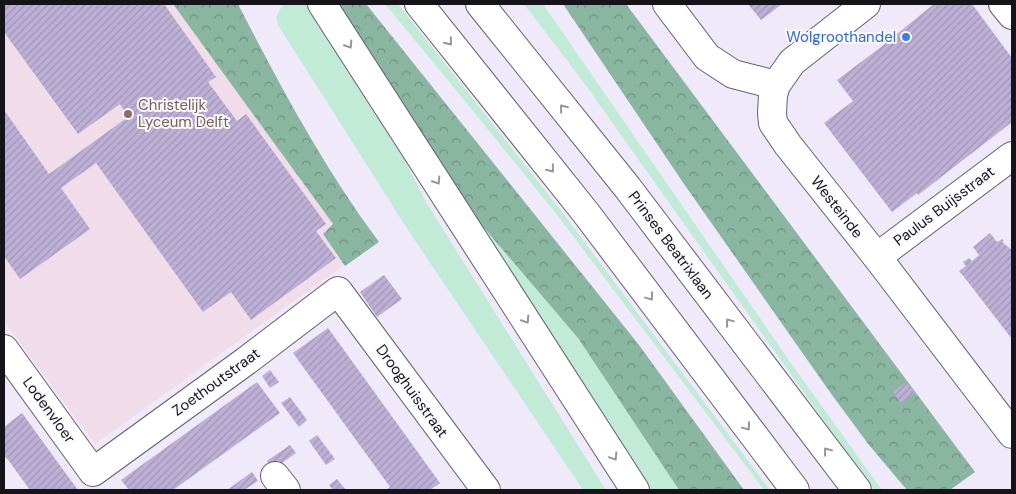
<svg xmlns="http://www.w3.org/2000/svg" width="1016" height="494" font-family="'DM Sans',sans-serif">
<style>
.education{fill:#f1dcea}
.green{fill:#c1ebd7}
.forest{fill:url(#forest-crowns)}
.building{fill:url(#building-hatch)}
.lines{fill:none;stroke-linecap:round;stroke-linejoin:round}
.minor-casing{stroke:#65606f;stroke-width:30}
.tertiary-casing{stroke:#65606f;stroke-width:30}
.primary-casing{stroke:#65606f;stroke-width:30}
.minor{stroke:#fff;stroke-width:28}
.tertiary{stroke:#fff;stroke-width:28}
.primary{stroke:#fff;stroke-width:28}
.oneway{stroke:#969598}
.shop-dot{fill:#3f7fe0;stroke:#faf9fd;stroke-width:2}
.education-dot{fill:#8d6e63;stroke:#faf9fd;stroke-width:2}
.labels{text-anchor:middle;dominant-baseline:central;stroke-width:4;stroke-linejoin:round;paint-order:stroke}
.shop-label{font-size:15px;fill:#366cbe;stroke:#faf9fd;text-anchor:end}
.education-label{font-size:15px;fill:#785e54;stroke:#faf9fd;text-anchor:start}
.street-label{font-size:15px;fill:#16141a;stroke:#faf9fd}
</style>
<defs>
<pattern id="forest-crowns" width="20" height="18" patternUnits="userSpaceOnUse" patternTransform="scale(1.25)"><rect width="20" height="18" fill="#8ab5a1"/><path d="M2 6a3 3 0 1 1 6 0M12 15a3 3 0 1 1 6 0" fill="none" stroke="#709282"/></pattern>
<pattern id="building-hatch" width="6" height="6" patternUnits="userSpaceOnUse" patternTransform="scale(1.25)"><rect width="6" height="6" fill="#bdafd5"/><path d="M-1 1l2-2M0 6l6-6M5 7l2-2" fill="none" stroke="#a296b6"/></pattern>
</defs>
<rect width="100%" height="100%" fill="#efe9fa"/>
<path class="education" d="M4,4H173L333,224L323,234L344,265L95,444L4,321Z"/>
<path class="green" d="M283,4H311L373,98L426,202L606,490H583L408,230L278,25L276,17Z
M385,4H398L562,212L770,490H764L558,216L447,79Z
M524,4H543L795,369L882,490H874L851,459L582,80Z
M462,202L578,338L679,490H645Z"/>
<path class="forest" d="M173,4H238C280,86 324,168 379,242L345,266L323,234L333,224Z
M337,4H366L639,345L744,490H679L578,338L462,202Z
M563,4H626L975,472L950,490H907L869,445L832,395L684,184Z"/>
<path class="building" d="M4,4H164L216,77L208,82L237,121L246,114L326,224L316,231L336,258L251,320L231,292L203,312L96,163L61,188L90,229L20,279L4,256V110L49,174L128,117L120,104L78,134L4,32Z
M748,4H782L761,20Z
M934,4H972L1012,58V122L918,195L917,193L892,212L824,123L853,101L837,80L885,44L884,43L887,42Z
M990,233L997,242L1002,239L1004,241L1002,242L1012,250V339L961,273V274L959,271L966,266L963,262L969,258L972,261L979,255L973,247Z
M384,275L402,299L377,317L360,292Z
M328,328L440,483L430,490H386L390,487L293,353Z
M270,370L279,382L270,388L262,376Z
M257,382L280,413L173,490H129L121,480Z
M906,382L915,393L901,403L893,392Z
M290,397L307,420L299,427L281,403Z
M22,413L64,471L78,490H30L6,457L4,459V427Z
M317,435L335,459L326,465L309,441Z
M290,445L296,453L272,470L267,461Z
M252,472L258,481L244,490H227Z
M337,479L346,490H333L329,485Z"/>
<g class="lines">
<g class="minor-casing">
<path id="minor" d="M1003,4L1012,15
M877,257L1012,156
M4,349L93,472L246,361L338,291L486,490
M275,476L286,490"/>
</g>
<g class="tertiary-casing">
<path id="tertiary" d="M667,4L707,57L733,74L776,85
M866,4L792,62L776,85L773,95L772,113L773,123L788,145L877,257L1012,434"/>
</g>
<g class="primary-casing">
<path id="primary" d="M322,4L635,490
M419,4L586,213L795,490
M480,4L627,187L857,490"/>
</g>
<use href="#minor" class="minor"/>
<use href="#tertiary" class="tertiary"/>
<use href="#primary" class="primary"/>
</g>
<defs><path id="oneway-chevron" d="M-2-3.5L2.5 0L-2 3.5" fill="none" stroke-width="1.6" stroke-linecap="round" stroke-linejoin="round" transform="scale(1.25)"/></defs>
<g class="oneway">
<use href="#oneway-chevron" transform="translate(449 42) rotate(51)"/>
<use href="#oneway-chevron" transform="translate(349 45) rotate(57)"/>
<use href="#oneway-chevron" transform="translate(563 108) rotate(-129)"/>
<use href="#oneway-chevron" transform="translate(551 169) rotate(51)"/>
<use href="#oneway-chevron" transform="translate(437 181) rotate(57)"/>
<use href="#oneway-chevron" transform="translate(650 297) rotate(53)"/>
<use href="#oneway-chevron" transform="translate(526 320) rotate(57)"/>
<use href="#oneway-chevron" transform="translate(729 322) rotate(-127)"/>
<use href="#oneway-chevron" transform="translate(747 427) rotate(53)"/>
<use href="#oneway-chevron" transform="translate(827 451) rotate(-127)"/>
<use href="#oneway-chevron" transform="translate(614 457) rotate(57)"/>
</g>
<circle class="shop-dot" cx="906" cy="37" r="5"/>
<circle class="education-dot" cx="128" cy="114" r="5"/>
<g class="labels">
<g class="shop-label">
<text x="896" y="37">Wolgroothandel</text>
</g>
<g class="education-label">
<text x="138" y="105">Christelijk<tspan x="138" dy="17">Lyceum Delft</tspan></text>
</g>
<g class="street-label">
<text transform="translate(944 206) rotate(-37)">Paulus Buijsstraat</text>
<text transform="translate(837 207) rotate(52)">Westeinde</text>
<text transform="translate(671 245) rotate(53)">Prinses Beatrixlaan</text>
<text transform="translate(216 382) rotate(-36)">Zoethoutstraat</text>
<text transform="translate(412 391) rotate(54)">Drooghuisstraat</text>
<text transform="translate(49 410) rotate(54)">Lodenvloer</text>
</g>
</g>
<rect width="1016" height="494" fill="none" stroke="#16141a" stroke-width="10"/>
</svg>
